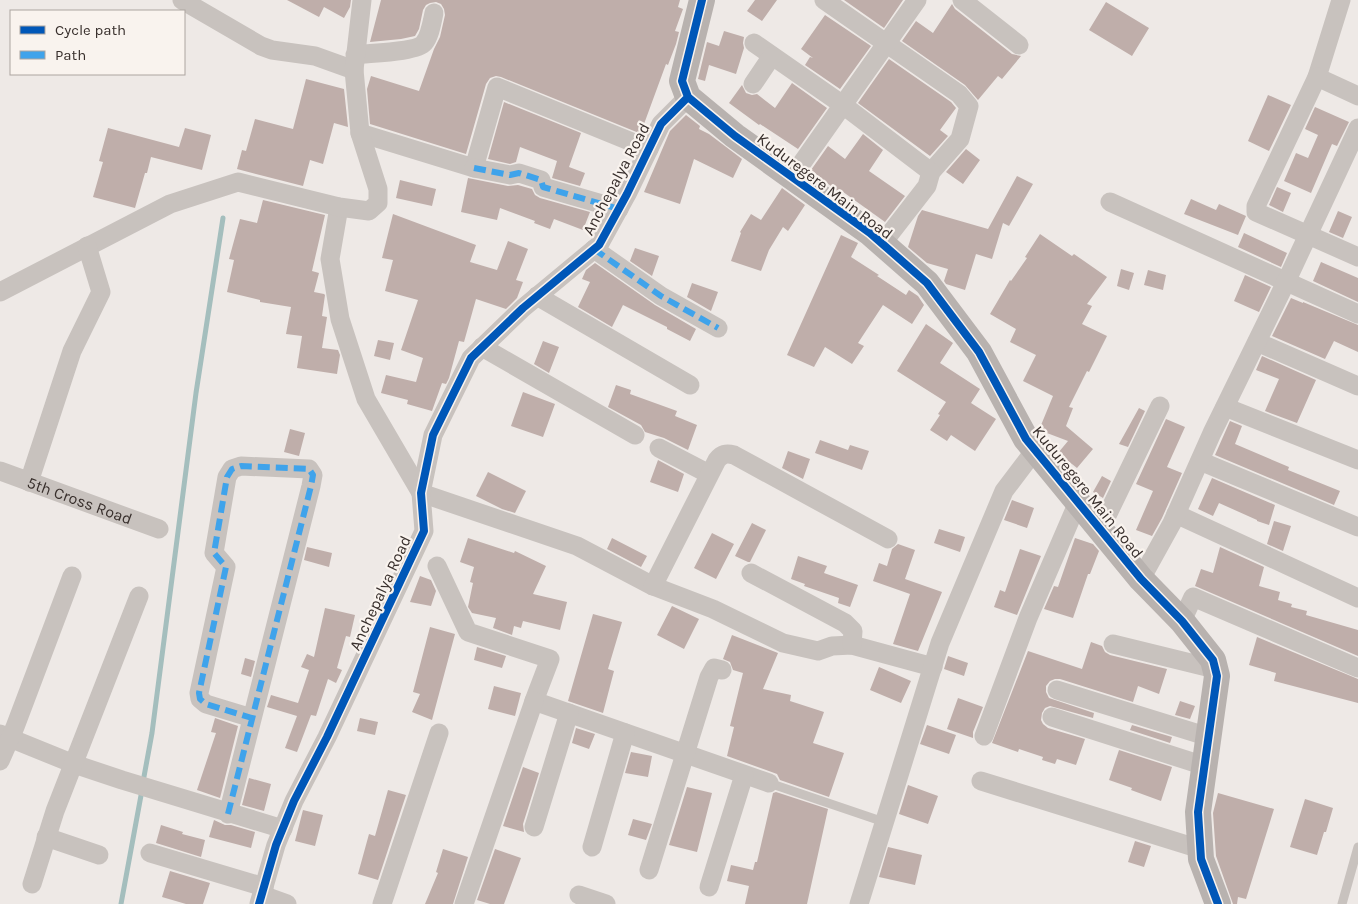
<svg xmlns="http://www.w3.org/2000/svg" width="1358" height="904" font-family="Karla,sans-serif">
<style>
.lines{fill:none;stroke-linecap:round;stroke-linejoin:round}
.stream{stroke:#a4bebd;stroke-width:5}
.building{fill:#bfaeaa}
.lane{stroke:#c8c2be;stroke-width:9}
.street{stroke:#c8c2be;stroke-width:19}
.secondary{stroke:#b8b2af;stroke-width:26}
.quiet{stroke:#3fa3eb;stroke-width:6;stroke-dasharray:12 6;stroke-linecap:butt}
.cycleway-casing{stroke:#f9f3ee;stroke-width:11}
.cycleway{stroke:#0057b8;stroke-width:8}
.labels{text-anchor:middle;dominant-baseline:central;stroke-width:4.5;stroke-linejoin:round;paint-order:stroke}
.street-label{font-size:16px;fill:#382f2c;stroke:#f9f3ee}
</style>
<rect width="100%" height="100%" fill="#eee9e6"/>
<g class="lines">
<path class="stream" d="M143,782L152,733L196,393L223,218
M121,904L142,790"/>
</g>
<path class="building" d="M287,0H351L350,7L344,18L324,7L319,17Z
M381,0H680L678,7L683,9L675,31L679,32L676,44L668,65L666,64L644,124L643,123L639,133L501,77L496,76L490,78L486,84L466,154L370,124L367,89L371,76L419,91L434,49L440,37L445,15L444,9L441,4L436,2L430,3L426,5L423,10L419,29L415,36L401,39L370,42Z
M755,0H777L762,21L747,11Z
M844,0H903L884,28Z
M1106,2L1149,28L1132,56L1089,30Z
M952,4L955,9L1012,54L1021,56L1002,79L998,76L978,100L965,85L902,41L916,21L933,33Z
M825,15L871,46L840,89L805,65L810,57L813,58L801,49Z
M724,31L744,37L743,43L744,48L736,74L709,65L705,81L698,79L707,42L719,46Z
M889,59L951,102L956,108L940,130L948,136L930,156L858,103Z
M306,79L344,89L348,127L334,123L323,164L310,160L303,186L237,169L242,150L246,151L255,119L293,129Z
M792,83L827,108L798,149L760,124L759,125L729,103L742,85L746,93L752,95L757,94L775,108Z
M1268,95L1291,105L1269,151L1248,141Z
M504,102L581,133L569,167L585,173L580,186L552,178L557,161L520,147L516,162L510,164L488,159Z
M1315,107L1349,122L1337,146L1332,144L1311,193L1284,181L1296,153L1308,158L1318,135L1305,129Z
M686,115L700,126L699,129L709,134L742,159L733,178L694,159L680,204L644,192L670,131Z
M108,128L179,147L185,128L211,135L202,170L151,157L147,173H145L135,208L93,197L103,162L99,161Z
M863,134L883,150L869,171L905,196L885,222L839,189L837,191L811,170L828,146L845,159Z
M966,149L980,160L963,184L946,172Z
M1017,176L1033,184L1009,226L1003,223L992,259L976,254L965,290L946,284L944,281L948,269L927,263L908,247L918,216L922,210L988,229Z
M468,178L508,186L518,185L532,189L535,195L540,198L590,212L583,230L554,219L550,229L534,223L535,221L500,208L497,220L461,212Z
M400,180L436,189L432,206L396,198Z
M1277,187L1291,193L1283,212L1269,205Z
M782,188L805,205L788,231L783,227L769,250L761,271L731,261L741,233L740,232L751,214L761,220Z
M1191,199L1216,210L1219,204L1246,216L1238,235L1184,214Z
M263,200L325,215L312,271L319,273L314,292L324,294L325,295L322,316L327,317L322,348L338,350L340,355L337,374L297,368L302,336L286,334L291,307L260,302V300L227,292L234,260L229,259L240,219L257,223Z
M1338,211L1352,217L1343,238L1329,232Z
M393,214L476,245L470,262L497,270L508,241L528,249L516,280L523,282L517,298L506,309L476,299L464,342L459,341L449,378L446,384L442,383L432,411L407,404L408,400L381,393L386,375L416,382L423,358L401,350L418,300L385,291L393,260L382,258Z
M1244,233L1287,253L1281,267L1238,247Z
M1040,234L1072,256L1074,254L1107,277L1087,304L1092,306L1082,324L1107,336L1089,372L1087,371L1069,407L1073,408L1066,426L1093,449L1077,468L1058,453L1068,441L1039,430L1053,396L1023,381L1036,355L1010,342L1016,329L990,314L1010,280L1011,281L1027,258L1025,257Z
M841,235L858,243L851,257L879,275L877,276L906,295L909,290L918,296L924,305L912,324L883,305L858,343L864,346L852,364L825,347L814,367L787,355Z
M635,248L659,256L652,276L630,261Z
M1321,262L1358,278V302L1313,281Z
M595,263L655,305L696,329L690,341L667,329V327L623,305L612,327L578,307L590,282L582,279L586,270Z
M1121,269L1134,273L1129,290L1117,286Z
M1148,270L1166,275L1163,290L1144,285Z
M1245,275L1271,287L1259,312L1234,301Z
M692,283L718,292L711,311L687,297Z
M1291,298L1303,303V302L1358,325V352L1334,341L1325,359L1272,336Z
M926,324L953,343L940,363L980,389L971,403L996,419L975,451L951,435L947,441L930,430L940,415L938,414L946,402L897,371Z
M378,340L394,343L390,360L374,356Z
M543,341L559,347L549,373L534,364Z
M1262,356L1316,380L1297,423L1265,411L1279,379L1256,370Z
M616,385L631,390L630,394L677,411L675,416L697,425L688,450L664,438L645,432L641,425L608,407Z
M523,392L555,404L543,437L511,426Z
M1139,408L1145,411L1128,447L1119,444Z
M1166,419L1185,427L1167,467L1182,473L1162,518L1152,536L1136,530L1153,491L1136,484Z
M1230,421L1242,426L1235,444L1289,467L1288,470L1340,491L1334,505L1215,455Z
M290,429L305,433L299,456L284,452Z
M820,440L848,450L850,445L869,451L862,470L815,453Z
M788,451L810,459L803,479L782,468Z
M658,460L684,474L678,492L650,482Z
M488,472L526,491L515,513L502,509L476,496Z
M1102,476L1111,481L1103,498L1093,492Z
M1212,478L1275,505L1269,525L1257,521V520L1219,503L1213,516L1198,509Z
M1012,500L1034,508L1027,528L1004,520Z
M1274,521L1291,526L1283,551L1267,544Z
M752,523L766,530L750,562H748L735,556Z
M939,529L965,537L960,552L934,543Z
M712,533L734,544L716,579L694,568Z
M468,538L514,553L515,551L546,566L533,594L567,602L560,630L523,621L521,628L514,626L512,635L493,628L496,618L472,613L468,607L473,583L470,582L474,567L460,562Z
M612,538L647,556L641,567L607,549Z
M1075,538L1093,544L1099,551L1090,574H1088L1073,618L1044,609L1054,586L1058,587Z
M898,544L915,550L905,579L942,592L918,651L893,644L910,594L873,581L879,563L887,566L892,549Z
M307,547L332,553L329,567L304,560Z
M1220,547L1264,567L1259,586L1280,592L1278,600L1292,604L1291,607L1307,611L1306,615L1358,630V656L1195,586L1201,569L1213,573Z
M1020,549L1041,556L1017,615L994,607L1000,590L1005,592Z
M798,556L827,566L824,573L858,585L850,607L838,603L839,598L804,586L805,584L791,579Z
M420,576L431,580L436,591L431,606L410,602Z
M672,606L699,619L684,649L657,635Z
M325,608L355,615L350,637L346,636L337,668L342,670L336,683L328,679L316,716L311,715L297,752L285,748L297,716L267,707L271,695L298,703L309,670L301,667L307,654L314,657Z
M593,614L622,622L608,669L614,671L603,713L568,701Z
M430,627L455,634L432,720L412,712L420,694L413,692Z
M732,635L778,653L763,689L791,695L790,701L824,712L813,743L844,753L829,797L780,780L777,774L727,756L734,727L730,726L743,673L733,670L730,662L723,659Z
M1257,637L1358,679V703L1274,681L1276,673L1249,665Z
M1091,642L1102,646L1105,652L1110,655L1167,669L1159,694L1138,686L1133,702L1060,679H1055L1050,681L1046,686V692L1049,698L1094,713L1093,718L1050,706L1045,708L1042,713L1041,720L1043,724L1048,728L1085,739L1076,765L1057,759L1055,764L1042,760L1043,757L1019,749L1018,752L992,743L1028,651L1082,669Z
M477,647L506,656L502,668L474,660Z
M948,656L968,663L964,676L944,669Z
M245,658L255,661L251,677L241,674Z
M879,667L911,681L901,703L870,690Z
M494,686L521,693L515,716L488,709Z
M958,698L983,707L973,732V738L947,729Z
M1180,701L1195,706L1190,719L1175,715Z
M215,718L238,726L220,798L197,790L216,733L211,732Z
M360,718L378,722L375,735L357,731Z
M927,725L956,735L949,754L920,744Z
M1132,725L1172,737L1170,743L1130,730Z
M576,728L595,734L589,749L572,743Z
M1119,750L1172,767L1161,801L1131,790L1132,788L1109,780Z
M631,752L652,756L648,777L625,773Z
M523,767L539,773L523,824L524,832L503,826Z
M249,778L271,784L264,811L242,805Z
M908,785L938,796L928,824L899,814Z
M687,787L712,793L697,852L669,845Z
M388,790L406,795L378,880L358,874L369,834L375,836Z
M776,792L828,809L807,904H745L749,886L727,881L731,865L753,870L755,862H757L773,793Z
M1218,793L1274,809L1246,899L1238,897L1237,904H1233L1216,856L1213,813Z
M1305,799L1333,808L1326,832H1324L1317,855L1290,847Z
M303,810L323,815L315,846L295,841Z
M633,819L652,824L646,840L628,835Z
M214,820L225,825H231L255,832L251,848L209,837Z
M161,825L183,832L182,834L205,840L201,857L156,843Z
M1135,841L1151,846L1144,867L1128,862Z
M888,847L922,855L915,885L879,877Z
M443,849L468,857L453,904H425L438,873L436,872Z
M495,849L521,858L504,904H490L477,900Z
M170,871L210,883L203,904H186L162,897Z"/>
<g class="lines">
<path class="lane" d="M769,783L884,822
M1342,904L1358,847"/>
<g class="street">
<path d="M182,0L261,46L272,50L315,56L354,70"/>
<path d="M824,0L959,94L969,106L960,139L931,172L927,186L882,244"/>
<path d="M962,0L1019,45"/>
<path d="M1341,0L1317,77L1358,96"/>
<path d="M754,43L843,105L931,172"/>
<path d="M355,55C369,53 417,52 424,43C430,36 432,22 434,13"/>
<path d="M1317,77L1256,206V212L1358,257"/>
<path d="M753,84L772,56"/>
<path d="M360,133L474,168L497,87L649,149"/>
<path d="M474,168L510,175L519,173L541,180L543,187L619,209"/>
<path d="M792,177L917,0"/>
<path d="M1110,202L1358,314"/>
<path d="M339,207L330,259L340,319L366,399L421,493L577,546L653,586L713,609L783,643L818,651L832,646L852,645L933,667"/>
<path d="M594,249L661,296L718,328"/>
<path d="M0,292L170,204L238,182L339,207L369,211L378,203V189L360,133L354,70L362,0"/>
<path d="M537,296L690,385"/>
<path d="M1257,342L1358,386"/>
<path d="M482,347L635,435"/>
<path d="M1225,407L1358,460"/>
<path d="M659,448L709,474"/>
<path d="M1200,461L1358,527"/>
<path id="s1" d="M0,471L159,529"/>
<path d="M29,482L72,351L101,292L87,246"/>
<path d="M1176,514L1358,598"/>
<path d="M1100,530L1160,406"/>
<path d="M437,566L468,632L550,659L534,701L769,783"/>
<path d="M751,573L845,623L853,631L852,645"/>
<path d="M1141,579L1172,523L1212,433L1286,282L1358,128"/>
<path d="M653,586L717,460C722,454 726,453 734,455L888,539"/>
<path d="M1182,621L1193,597L1358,668"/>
<path d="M1113,644L1215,669"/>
<path d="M1057,690L1209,737"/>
<path d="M1052,717L1205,766"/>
<path d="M0,734L74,764L122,780L283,829"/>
<path d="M984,736L1028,618L1078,502"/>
<path d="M0,761L15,727L72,576"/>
<path d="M981,781L1200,849"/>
<path d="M228,814L311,486L313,475L309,469L241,466L232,469L227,477L214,553L226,567L199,693L200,699L206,704L252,718"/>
<path d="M534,827L569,713"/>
<path d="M46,837L99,855"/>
<path d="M592,847L625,733"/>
<path d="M150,853L264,887"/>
<path d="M649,870L709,677L714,668L722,670"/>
<path d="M32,884L55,811L139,596"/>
<path d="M709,887L744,775"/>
<path d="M262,895L287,904"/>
<path d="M579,895L606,904"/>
<path d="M259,904L276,845L294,801L327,737L424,531L421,493L433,435L471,358L523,308L599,245L627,194L661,124L688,97"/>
<path d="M382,904L439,733"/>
<path d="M464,904L534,701"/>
<path d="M859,904L940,643L1004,491L1035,450"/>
</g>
<path class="secondary" d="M702,0L682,81L688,97L735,136L870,233L927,283L979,352L1026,439L1141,579L1182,621L1213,660L1217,676L1198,812L1201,859L1218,904"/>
<path class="quiet" d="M474,168L510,175L519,173L541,180L543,187L619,209
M594,249L661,296L718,328
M228,814L311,486L313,475L309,469L241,466L232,469L227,477L214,553L226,567L199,693L200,699L206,704L252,718"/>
<g class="cycleway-casing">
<path id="cycleway" d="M702,0L682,81L688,97L735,136L870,233L927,283L979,352L1026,439L1141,579L1182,621L1213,660L1217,676L1198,812L1201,859L1218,904
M259,904L276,845L294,801L327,737L424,531L421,493L433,435L471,358L523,308L599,245L627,194L661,124L688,97"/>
</g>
<use href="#cycleway" class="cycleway"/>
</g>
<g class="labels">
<g class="street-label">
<text transform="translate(616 179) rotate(-62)">Anchepalya Road</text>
<text transform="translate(825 186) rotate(37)">Kuduregere Main Road</text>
<text transform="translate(1088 492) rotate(51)">Kuduregere Main Road</text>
<text stroke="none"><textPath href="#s1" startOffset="85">5th Cross Road</textPath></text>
<text transform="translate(380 593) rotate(-65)">Anchepalya Road</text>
</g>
</g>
<rect x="10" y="10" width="175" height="65" fill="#f9f3ee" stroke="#aca5a0"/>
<rect x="20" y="26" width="25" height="8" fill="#0057b8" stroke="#aca5a0"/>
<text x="55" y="35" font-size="15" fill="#382f2c">Cycle path</text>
<rect x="20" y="51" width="25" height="8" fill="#3fa3eb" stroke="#aca5a0"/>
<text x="55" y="60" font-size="15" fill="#382f2c">Path</text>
</svg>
